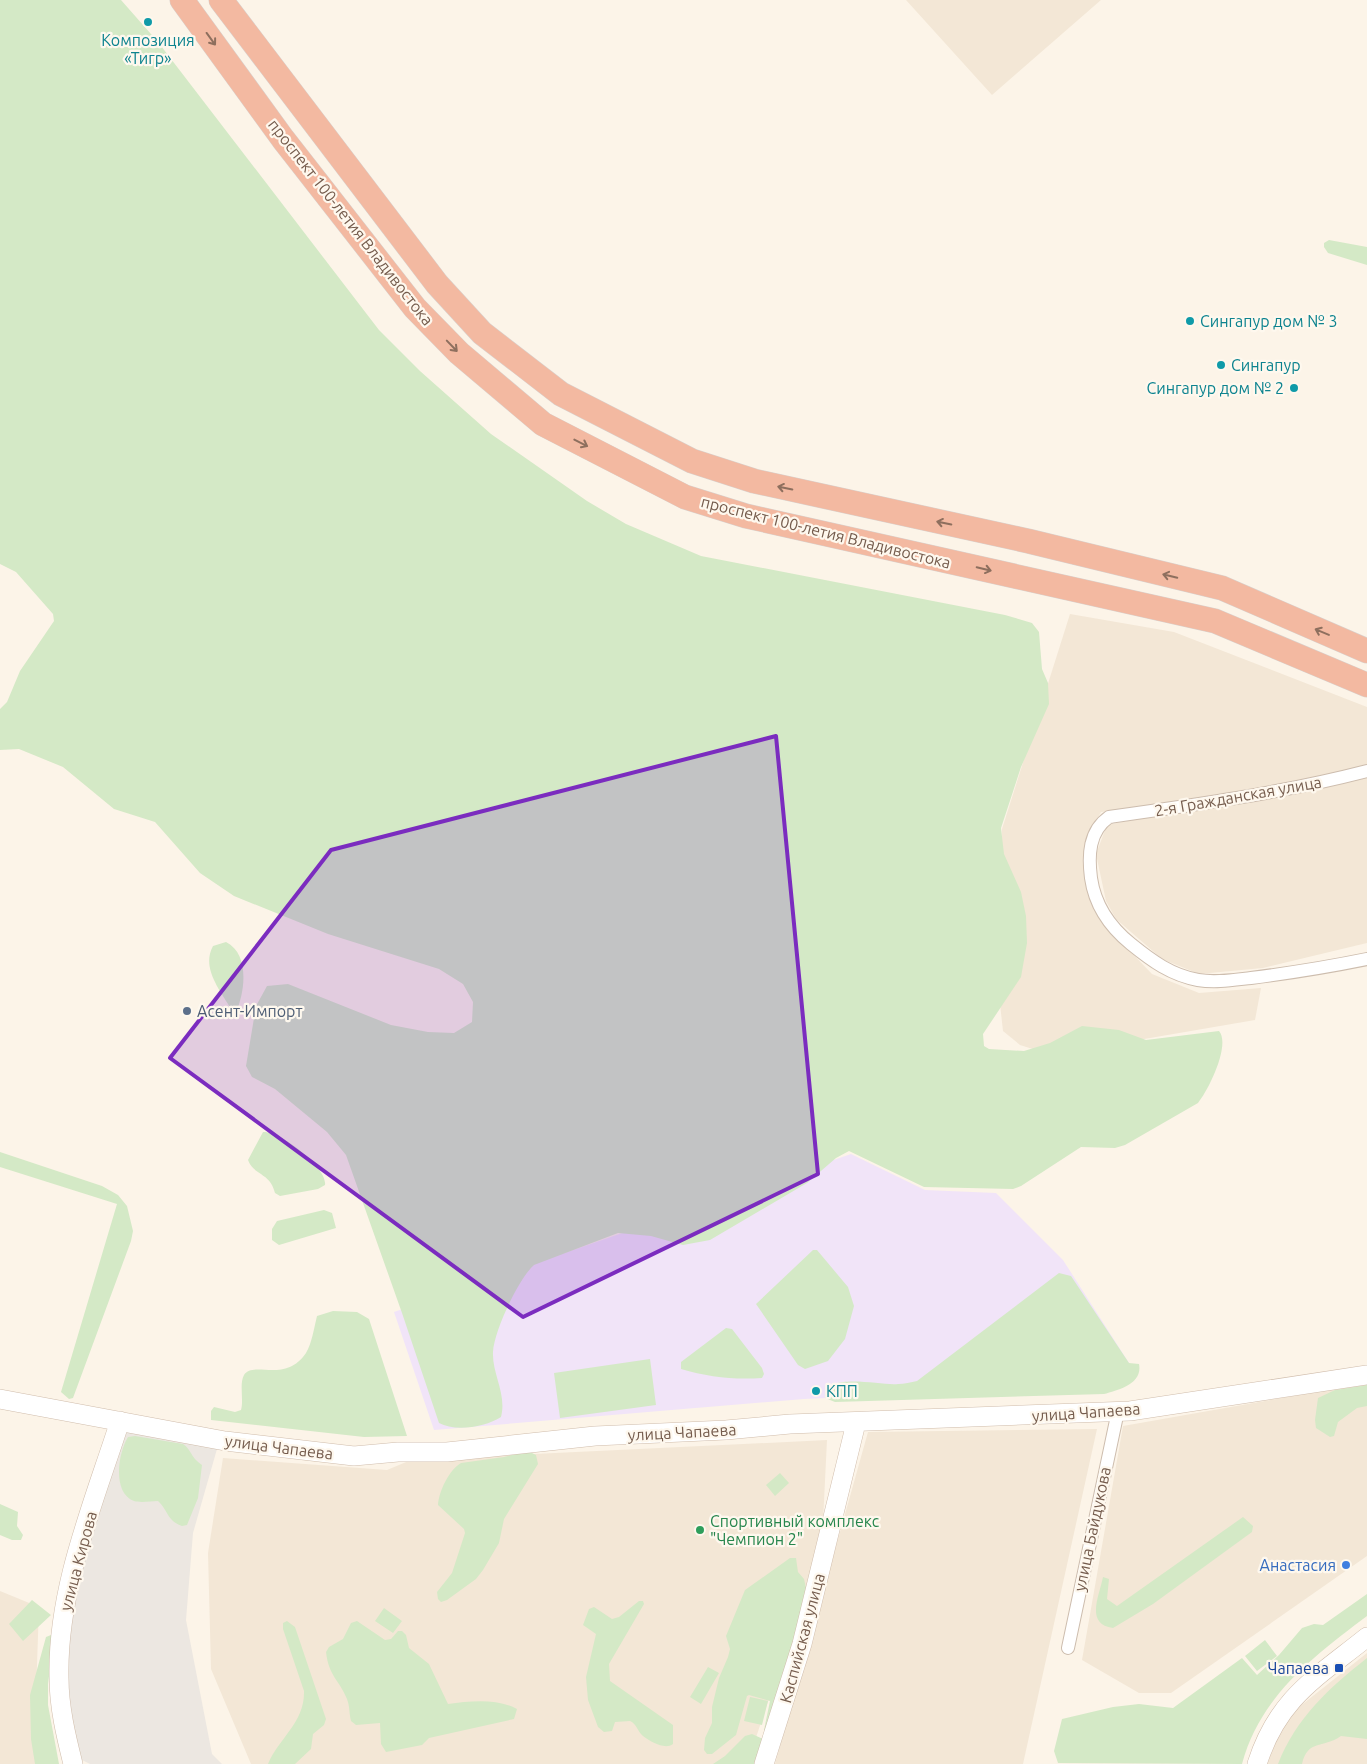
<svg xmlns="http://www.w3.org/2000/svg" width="1367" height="1764" font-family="Ubuntu,sans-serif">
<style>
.residential{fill:#f3e7d6}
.industrial{fill:#ece7e1}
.education{fill:#f1e4f8}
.green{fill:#d4e9c6}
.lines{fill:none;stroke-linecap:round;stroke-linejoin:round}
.street-casing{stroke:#cdbdae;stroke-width:14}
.secondary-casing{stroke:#d0bdac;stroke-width:20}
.highway-casing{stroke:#d8d1cd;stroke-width:25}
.street{stroke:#fff;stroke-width:12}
.secondary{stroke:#fff;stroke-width:19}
.highway{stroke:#f3b9a1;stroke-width:24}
.oneway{stroke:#8e6f5e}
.marked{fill:#7b2cbf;fill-opacity:0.2;stroke:#7b2cbf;stroke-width:4;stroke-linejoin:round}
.culture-dot{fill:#0f9aa8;stroke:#fef8ee;stroke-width:2}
.service-dot{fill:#5c6f8a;stroke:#fef8ee;stroke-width:2}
.leisure-dot{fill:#2e9e5b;stroke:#fef8ee;stroke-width:2}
.shop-dot{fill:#3f7fe0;stroke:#fef8ee;stroke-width:2}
.transit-dot{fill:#1a4fb4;stroke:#fef8ee;stroke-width:2}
.labels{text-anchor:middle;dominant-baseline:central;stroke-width:4.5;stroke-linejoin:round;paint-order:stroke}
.culture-label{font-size:16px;fill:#0d838f;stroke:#fef8ee;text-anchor:start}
.street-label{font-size:16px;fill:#755c4d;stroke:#fef8ee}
.service-label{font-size:16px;fill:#4e5e75;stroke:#fef8ee;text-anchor:start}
.leisure-label{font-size:16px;fill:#27864d;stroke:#fef8ee;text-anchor:start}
.shop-label{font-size:16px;fill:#366cbe;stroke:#fef8ee;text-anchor:end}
.transit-label{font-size:16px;fill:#164399;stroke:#fef8ee;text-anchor:end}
</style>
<rect width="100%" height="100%" fill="#fcf4e8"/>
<path class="residential" d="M906,0H1101L992,95Z
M1070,614L1174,632L1367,707V766L1322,778L1158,805L1101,812L1091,830L1085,855L1105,925L1152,974L1199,993L1261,988L1255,1020L1115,1044L1039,1051L1020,1045L1003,1031L997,977L1002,829Z
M1367,774V943L1263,968L1199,974L1162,959L1116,919L1106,901L1096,854L1107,825Z
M1367,1383V1556L1171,1693H1139L1082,1660L1123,1426Z
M1097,1429L1023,1764H775L868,1432Z
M827,1440L822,1542L747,1764H251L211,1669L208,1553L223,1458L387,1470L411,1460Z
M0,1591L39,1607L34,1752L37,1764H0Z
M1367,1653V1764H1264L1289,1715Z"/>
<path class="industrial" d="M122,1427L219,1442L193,1533L186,1620L212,1754L222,1764H90L76,1757L63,1651L73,1590Z"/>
<path class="education" d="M851,1154L925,1190L996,1193L1063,1260L1129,1363L1111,1385L804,1399L434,1430L394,1312Z"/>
<path class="green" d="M0,0H121L158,42L379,330L420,371L491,434L587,501L626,524L701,556L1005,615L1032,623L1039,632L1042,669L1048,683L1049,704L1021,767L1001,828L1004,854L1021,892L1026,916L1027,943L1021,977L983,1034L984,1046L989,1049L1024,1051L1050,1043L1082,1026L1119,1030L1146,1040L1219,1031C1231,1045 1208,1091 1198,1103L1125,1145L1115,1148L1081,1147L1021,1186L1013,1189L924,1187L849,1151L836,1158L807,1183L710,1240L683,1245L651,1236L618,1233L534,1265C519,1278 494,1331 493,1352C492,1374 507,1394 501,1417C486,1427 455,1432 439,1423L402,1313L346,1155L327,1132L275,1089L252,1077L246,1066L256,1006L267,986L288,984L391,1025L428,1032L454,1033L472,1022L473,1002L463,984L439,969L328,934L234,896L200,873L155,822L114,809L63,767L19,749L0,750V709L7,702L20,671L54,621L53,614L16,572L0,564Z
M1329,240L1367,247V265L1328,253L1324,247V243Z
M226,942C250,954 245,992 236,1012L231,1009C220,990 201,968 213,946Z
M263,1132C278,1130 328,1167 325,1185L318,1189L280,1196L275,1193C270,1172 254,1176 248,1160Z
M0,1152L102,1186L118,1195L127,1206L133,1231L131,1241L73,1398L69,1399L61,1392L117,1204L0,1167Z
M324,1210L332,1213L336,1228L279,1245L272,1240V1229L277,1221Z
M813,1250H817L848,1287L854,1306L845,1339L828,1361L805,1369L798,1365L756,1304Z
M1059,1273L1071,1276L1129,1363L1139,1364C1143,1384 1118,1390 1104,1394L835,1402L825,1398C824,1371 880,1386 898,1384C904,1384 911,1382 917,1381Z
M333,1311L357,1312L369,1319L407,1436L364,1437L211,1420V1411L214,1407L235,1412L241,1410C244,1400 239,1384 244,1375C254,1360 285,1384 306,1353C312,1343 314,1328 317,1316Z
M726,1328L732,1329L762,1368L764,1374L762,1378C734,1380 708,1377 681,1369V1362Z
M650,1359L656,1405L560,1418L554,1373Z
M1367,1385V1406L1357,1408L1338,1422L1334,1436L1330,1437L1316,1428L1315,1420L1318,1398L1335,1390Z
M135,1436L183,1444C192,1450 190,1457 202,1465L198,1498L187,1525L182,1526C167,1521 168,1510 158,1501C151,1501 141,1503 134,1501C112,1493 118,1453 128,1437Z
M528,1451L536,1455L538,1464L504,1519L499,1543L483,1570L476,1579L447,1600L441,1602L438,1599L437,1592L452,1573L465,1533L464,1529L438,1505C439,1491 449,1470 461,1463L504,1457Z
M780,1473L789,1483L775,1496L766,1485Z
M0,1504L18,1512L17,1526L23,1535L21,1540H12L0,1535Z
M1243,1517L1253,1526L1252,1532L1153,1604L1113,1628C1085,1624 1099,1597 1103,1577L1109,1579L1107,1599L1117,1606Z
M790,1558H796L798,1572L804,1579L806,1588L794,1647L765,1732L764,1730L770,1701L749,1695L747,1696L736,1735L712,1754H707L704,1750L705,1738L712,1723V1707L719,1678L728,1657L730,1649L726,1636L745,1590Z
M1367,1594V1616C1314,1656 1260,1696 1242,1764L1058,1763L1054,1751L1062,1719L1113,1707L1139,1704L1173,1708L1242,1658L1257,1675L1279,1655L1302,1628L1314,1624L1323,1625Z
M32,1600L51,1615L23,1641L9,1624Z
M639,1601H643L644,1604L609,1664L610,1681L673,1725V1744C665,1750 651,1742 643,1736C637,1731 637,1724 630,1721L615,1722L612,1731L604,1732L598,1727L588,1700L586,1677L596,1634L583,1625L589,1609L594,1607L612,1619L619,1617Z
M384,1608L402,1621L393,1633L375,1621Z
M287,1621L295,1627L326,1719L324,1725L313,1734L311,1749L295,1764H268C279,1738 305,1722 304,1691L283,1629V1623Z
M357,1621L385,1640L391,1639L398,1631H402L406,1635L409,1648L429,1664L448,1704C470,1701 497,1698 517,1709L514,1719L429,1738L422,1745L386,1752L381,1744L380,1723L356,1725L351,1721C349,1713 350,1707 347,1699C339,1679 329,1677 326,1652L329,1647L343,1639L351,1623Z
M51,1635L54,1639L48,1684V1705L59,1764H35L31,1739L30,1695L46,1637Z
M1265,1640L1277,1656L1257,1671L1245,1656Z
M1367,1658V1739L1341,1736C1322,1749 1308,1739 1302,1764H1278C1296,1718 1329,1688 1367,1658Z
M708,1667L719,1673L701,1704L690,1697Z
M750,1697L768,1701L762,1725L744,1721Z
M752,1734L763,1739L760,1764H713L725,1756L745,1736Z"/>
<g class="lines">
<g class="street-casing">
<path id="street" d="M1367,771C1282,793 1195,805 1109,817C1089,831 1088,855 1091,878C1095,906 1110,927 1131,944C1152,961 1171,975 1198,980C1215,983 1233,980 1251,978C1290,973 1328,967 1367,959
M1068,1648L1118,1411"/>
</g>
<g class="secondary-casing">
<path id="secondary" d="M0,1399L225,1441L354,1456L398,1452H447L595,1436L726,1430L790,1424L1130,1411L1367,1375
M73,1764C66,1736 59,1707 59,1678C57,1589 93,1505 120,1421
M764,1764L802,1644L856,1423
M1257,1764C1278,1698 1316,1678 1367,1637"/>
</g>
<g class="highway-casing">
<path id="highway" d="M182,0L283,139L415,308L459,353L543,424L685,497L746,516L1215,621L1367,685
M221,0L437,284L482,333L561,394L692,461L754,481L1028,541L1222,588L1367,651"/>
</g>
<use href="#street" class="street"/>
<use href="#secondary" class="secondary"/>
<use href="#highway" class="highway"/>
</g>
<defs><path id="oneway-shaft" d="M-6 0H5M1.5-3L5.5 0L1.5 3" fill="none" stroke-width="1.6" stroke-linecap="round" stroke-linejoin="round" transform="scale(1.25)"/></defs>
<g class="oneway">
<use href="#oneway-shaft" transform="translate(211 39) rotate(54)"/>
<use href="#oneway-shaft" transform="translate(452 346) rotate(46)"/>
<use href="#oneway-shaft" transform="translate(581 443) rotate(27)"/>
<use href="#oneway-shaft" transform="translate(785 488) rotate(-168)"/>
<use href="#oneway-shaft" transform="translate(944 523) rotate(-168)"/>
<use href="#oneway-shaft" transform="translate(984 569) rotate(13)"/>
<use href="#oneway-shaft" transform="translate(1170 576) rotate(-166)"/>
<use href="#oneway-shaft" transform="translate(1322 632) rotate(-157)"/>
</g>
<path class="marked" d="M776,736L818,1174L523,1317L170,1058L331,850Z"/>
<g class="culture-dot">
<circle cx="148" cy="22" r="5"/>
<circle cx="1190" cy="321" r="5"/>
<circle cx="1221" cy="365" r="5"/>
<circle cx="1294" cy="388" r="5"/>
<circle cx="816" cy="1391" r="5"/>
</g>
<circle class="service-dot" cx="187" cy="1011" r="5"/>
<circle class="leisure-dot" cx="700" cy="1530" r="5"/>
<circle class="shop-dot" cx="1346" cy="1565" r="5"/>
<rect class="transit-dot" x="1334" y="1663" width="10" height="10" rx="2.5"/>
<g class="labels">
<g class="culture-label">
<text x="148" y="40" text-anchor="middle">Композиция<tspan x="148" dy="18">«Тигр»</tspan></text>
<text x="1200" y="321">Сингапур дом № 3</text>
<text x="1231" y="365">Сингапур</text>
<text x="1284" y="388" text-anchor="end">Сингапур дом № 2</text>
<text x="826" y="1391">КПП</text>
</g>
<g class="street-label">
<text transform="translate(351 222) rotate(52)">проспект 100-летия Владивостока</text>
<text transform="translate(826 532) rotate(14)">проспект 100-летия Владивостока</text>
<text transform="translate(1238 796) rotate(-10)">2-я Гражданская улица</text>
<text transform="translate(1086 1412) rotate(-4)">улица Чапаева</text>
<text transform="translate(682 1432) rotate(-3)">улица Чапаева</text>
<text transform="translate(279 1447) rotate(7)">улица Чапаева</text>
<text transform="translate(1092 1529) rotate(-78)">улица Байдукова</text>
<text transform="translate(78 1561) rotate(-75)">улица Кирова</text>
<text transform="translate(802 1638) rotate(-75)">Каспийская улица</text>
</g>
<g class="service-label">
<text x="197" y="1011">Асент-Импорт</text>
</g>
<g class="leisure-label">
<text x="710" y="1521">Спортивный комплекс<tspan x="710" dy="18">"Чемпион 2"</tspan></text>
</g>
<g class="shop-label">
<text x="1336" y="1565">Анастасия</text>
</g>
<g class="transit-label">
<text x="1329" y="1668">Чапаева</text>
</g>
</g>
</svg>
